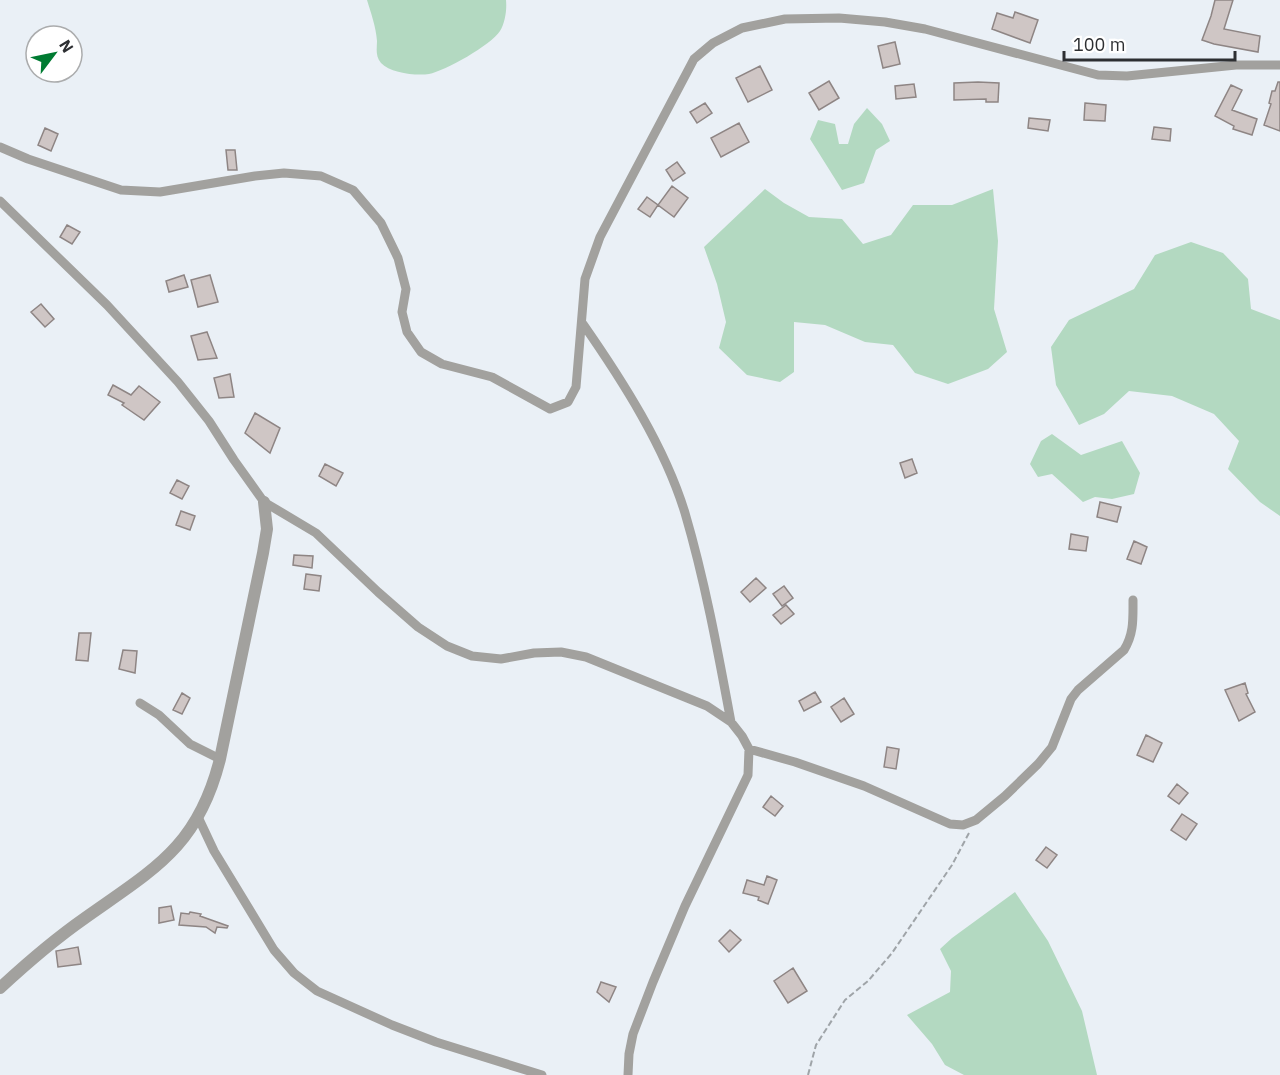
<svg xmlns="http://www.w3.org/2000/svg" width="1280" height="1075" font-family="'IBM Plex Sans',sans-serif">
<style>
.green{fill:#b3d9c1}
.building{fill:#cfc6c5;stroke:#8e8584;stroke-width:1.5}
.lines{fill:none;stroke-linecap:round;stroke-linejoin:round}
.path{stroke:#9fa4a8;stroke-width:2;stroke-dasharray:6 3;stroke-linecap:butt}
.minor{stroke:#a2a19e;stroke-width:9}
.tertiary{stroke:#a2a19e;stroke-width:12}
</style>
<rect width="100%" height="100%" fill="#eaf0f6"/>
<path class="green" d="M367,0H506C507,10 505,23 500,31C491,45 445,71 429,74C416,76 390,73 381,63C375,56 377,48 377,41C376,27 371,13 367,0Z
M867,108L882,124L890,141L876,150L864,183L842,190L810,139L818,120L835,124L839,144H848L854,124Z
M765,189L784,203L809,217L842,219L863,244L891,235L913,205H952L993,189L998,241L994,309L1007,352L988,369L948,384L915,373L893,345L865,342L825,325L794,322V372L780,382L747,375L719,348L726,322L717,284L704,247Z
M1191,242L1223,253L1248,279L1251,309L1280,320V516L1260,502L1228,469L1239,441L1214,414L1172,396L1129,391L1104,414L1079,425L1056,385L1051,347L1069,320L1134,289L1155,255Z
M1052,434L1081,455L1122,441L1140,473L1134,494L1112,499L1095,497L1083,502L1052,474L1038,477L1030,464L1041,441Z
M1015,892L1048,941L1082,1011L1097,1075H964L945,1065L932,1044L907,1015L950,992L951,971L940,949L952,938Z"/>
<path class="building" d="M1215,0H1233L1224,29L1260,36L1258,52L1214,44L1202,40L1211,16Z
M1015,12L1038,20L1030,43L992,29L997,13L1013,18Z
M895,42L900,64L883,68L878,46Z
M760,66L772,90L748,102L736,78Z
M829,81L839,98L819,110L809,93Z
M978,82L999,83L998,102H986V99L954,100V83Z
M1278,82H1280V131L1264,125L1271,104L1269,103L1272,91H1275Z
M914,84L916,97L896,99L895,86Z
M1231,85L1242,90L1232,110L1257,119L1252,135L1233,129L1234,126L1215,116Z
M705,103L712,113L697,123L690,112Z
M1085,103L1106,105L1105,121L1084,120Z
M1029,118L1050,120L1048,131L1028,128Z
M739,123L749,142L721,157L711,138Z
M1154,127L1171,129L1170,141L1152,139Z
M45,128L58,134L51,151L38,145Z
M226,150H235L237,170H228Z
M677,162L685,173L673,181L666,170Z
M672,186L688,198L674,217L658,205Z
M647,197L658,205L650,217L638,209Z
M67,225L80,232L72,244L60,237Z
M184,275L188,287L169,292L166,281Z
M210,275L218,302L198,307L191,280Z
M41,304L54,319L45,327L31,312Z
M207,332L217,358L198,360L191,336Z
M230,374L234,397L219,398L214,378Z
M113,385L131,395L139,386L160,402L144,420L122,405L124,403L108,395Z
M255,413L280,428L270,453L245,433Z
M912,459L917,473L905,478L900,463Z
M325,464L343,473L336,486L319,476Z
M177,480L189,486L182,499L170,493Z
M1100,502L1121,507L1117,522L1097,517Z
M181,511L195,516L190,530L176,525Z
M1071,534L1088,537L1086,551L1069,549Z
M1134,541L1147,547L1141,564L1127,559Z
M294,555L313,556L312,568L293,565Z
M306,574L321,576L319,591L304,589Z
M756,578L766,588L750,602L741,592Z
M784,586L793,598L782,606L773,594Z
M786,605L794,614L781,624L773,615Z
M79,633H91L88,661L76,660Z
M123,650L137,651L135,673L119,669Z
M1245,683L1248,693L1246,694L1255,712L1239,721L1225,690Z
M815,692L821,702L804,711L799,701Z
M182,693L190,698L182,714L173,710Z
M844,698L854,714L841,722L831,707Z
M1146,735L1162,743L1153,762L1137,755Z
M887,747L899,749L896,769L884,767Z
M1177,784L1188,793L1179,804L1168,796Z
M771,796L783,806L775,816L763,807Z
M1182,814L1197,824L1186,840L1171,830Z
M1046,847L1057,855L1047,868L1036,860Z
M767,876L777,880L768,904L758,900L759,897L743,893L747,880L764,885Z
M171,906L174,920L159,923V908Z
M190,912L201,914L200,916L228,926L227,928L217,927L215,933L206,927L179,925L181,913L189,914Z
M730,930L741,940L729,952L719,941Z
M78,947L81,964L58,967L56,951Z
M793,968L807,991L788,1003L774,981Z
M601,982L616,987L609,1002L597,992Z"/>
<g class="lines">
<path class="path" d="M808,1075L816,1045L845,1000L868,981L892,953L952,865L969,833"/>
<path class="minor" d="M0,147L28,159L121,190L160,192L255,176L284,173L321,176L353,190L381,223L398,258L406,289L402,312L407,332L421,352L442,364L492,377L550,409L568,402L576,387L585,279L600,237L694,59L713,43L742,28L785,19L839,18L885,22L925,29L1098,75L1127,76L1236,65H1280
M0,201L107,305L178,382L209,421L234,460L264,502L316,533L378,592L418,627L447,646L472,656L501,659L534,653L561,652L586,657L707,706L731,722L742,736L749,749L748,775L685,906L653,982L633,1034L629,1054L628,1075
M583,324C622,380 665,447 685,513C705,581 718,652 731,722
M140,703L159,715L190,744L220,759
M749,749L795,762L864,786L950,824L963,825L976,820L1005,796L1038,764L1052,747L1071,699L1078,690L1124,650C1134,634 1133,619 1133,600
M198,817L214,851L274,950L294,973L317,991L392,1025L436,1042L542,1075"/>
<path class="tertiary" d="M0,988C27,963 55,939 85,918C154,869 198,847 220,759L263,553L267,529L264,502"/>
</g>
<g transform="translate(54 54) rotate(58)"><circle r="28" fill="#ffffff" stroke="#abacad" stroke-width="1.5"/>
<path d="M0-4.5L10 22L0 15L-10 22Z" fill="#007b32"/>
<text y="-9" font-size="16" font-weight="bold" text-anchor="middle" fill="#2d2f32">N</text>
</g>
<path d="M1064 51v9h171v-9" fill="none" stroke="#2d2f32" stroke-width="3"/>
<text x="1073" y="51" font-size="18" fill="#2d2f32" stroke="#ffffff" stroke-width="4.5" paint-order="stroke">100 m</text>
</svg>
